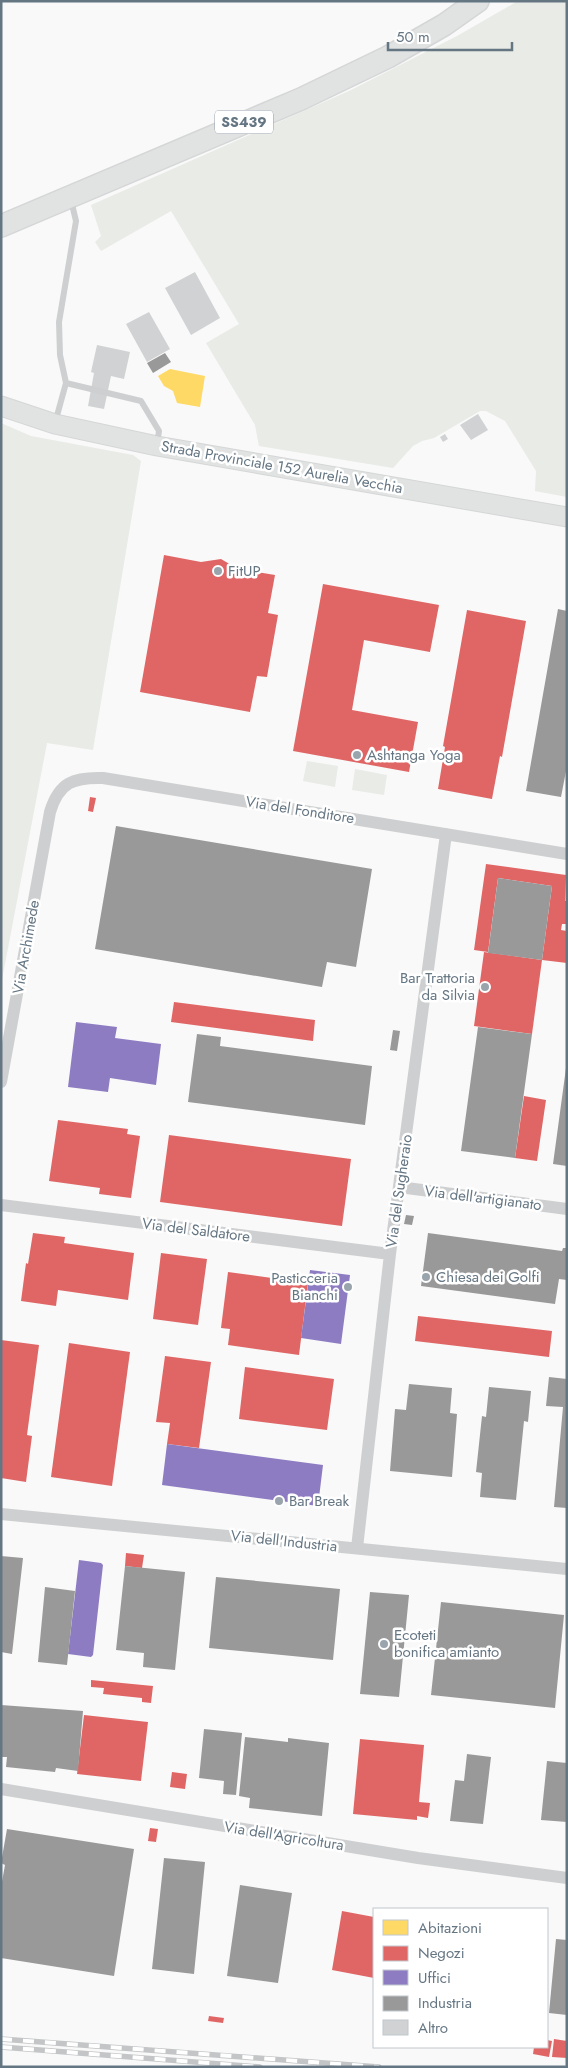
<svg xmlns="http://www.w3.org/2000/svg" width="568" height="2068" font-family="Jost,sans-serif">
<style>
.green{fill:#e8ebe6}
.homes{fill:#ffd966}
.shops{fill:#e06666}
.offices{fill:#8e7cc3}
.industry{fill:#999}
.building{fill:#d0d2d3}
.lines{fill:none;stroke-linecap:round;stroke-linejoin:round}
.secondary-casing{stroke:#d5d6d7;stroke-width:21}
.primary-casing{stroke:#d5d6d7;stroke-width:24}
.service{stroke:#cecfd0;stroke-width:6}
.minor{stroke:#cecfd0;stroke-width:12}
.secondary{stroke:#e1e2e2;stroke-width:19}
.primary{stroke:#e1e2e2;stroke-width:21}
.rail-casing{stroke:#c3c5c6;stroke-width:5.5}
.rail{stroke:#fff;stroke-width:4;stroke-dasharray:11;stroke-linecap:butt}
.poi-dot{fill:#99a4ac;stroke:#fff;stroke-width:2}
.labels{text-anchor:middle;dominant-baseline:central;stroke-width:5;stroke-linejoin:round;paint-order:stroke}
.shield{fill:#fff;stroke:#939fa8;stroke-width:1}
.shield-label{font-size:14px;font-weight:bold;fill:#657683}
.street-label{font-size:15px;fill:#657683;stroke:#fff}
.poi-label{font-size:15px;fill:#657683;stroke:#fff;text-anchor:start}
</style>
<rect width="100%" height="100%" fill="#f9f9f9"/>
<path class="green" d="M518,1H567V497L535,491L536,471L505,421L486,411H480L434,438L422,441L413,446L393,468L259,446L255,425L206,343L239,324L171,211L101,251L95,242L101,236L91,205L351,90L457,36Z
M1,423L31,436L133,455L141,461L93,750L47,743L1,985Z
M307,761L338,766L335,787L303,781Z
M355,769L387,775L384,795L352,790Z"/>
<path class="homes" d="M170,369L205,376L200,407L177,403L173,391L164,386L158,376Z"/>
<path class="shops" d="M164,555L201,562L221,559L238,569L275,575L268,613L278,615L267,677L257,676L250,712L140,692Z
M323,584L439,605L430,652L364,640L352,710L418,722L409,772L293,751Z
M467,610L526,621L502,757L500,756L492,799L438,789L445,747L443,746Z
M90,797L96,798L93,812L88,811Z
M486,864L566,875L565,901H567V924H562L561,930L567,931V963L542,960L552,886L498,878L488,952L474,950Z
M484,952L542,960L532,1034L474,1026Z
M174,1002L315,1020L313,1041L171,1022Z
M524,1096L546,1100L537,1161L515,1158Z
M58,1120L128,1129L127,1134L140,1136L131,1198L99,1194L100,1188L49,1181Z
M169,1135L351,1159L342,1226L160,1202Z
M33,1233L65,1237L64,1243L134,1253L128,1300L58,1290L56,1306L21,1301L26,1263L28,1264Z
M161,1253L207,1259L198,1325L153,1319Z
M228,1272L308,1283L299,1355L228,1345L230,1329L221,1328Z
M418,1316L552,1331L549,1357L415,1341Z
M1,1340L39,1345L27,1435L32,1436L26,1482L1,1478Z
M69,1343L130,1352L112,1486L51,1477Z
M165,1356L211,1362L199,1448L167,1444L170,1423L156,1422Z
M245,1367L334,1379L327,1430L239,1419Z
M126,1553L144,1555L142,1568L125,1566Z
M91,1680L153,1686L151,1703L142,1702V1698L103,1694L104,1688L91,1687Z
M84,1715L148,1722L141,1781L77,1774Z
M360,1739L424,1745L419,1802L430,1803L428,1818L417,1816V1820L353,1814Z
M172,1772L187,1774L185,1789L170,1787Z
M150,1828L158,1829L156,1842L148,1841Z
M342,1911L374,1917V1978L332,1970Z
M209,2016L224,2018L223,2023L208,2021Z
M554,2039L567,2041V2058L552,2057Z
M547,2040L552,2041L549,2057L533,2054L534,2047H547Z"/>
<path class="offices" d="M76,1022L117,1027L115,1038L161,1044L156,1085L110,1078L108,1092L68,1087Z
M310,1270L350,1275L341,1344L301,1338Z
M167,1444L323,1465L318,1506L162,1485Z
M79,1560L101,1563L103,1565L93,1655L91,1657L68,1654Z"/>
<path class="industry" d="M165,353L171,362L153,373L147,363Z
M558,609L567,611V766L561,797L526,791Z
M116,826L372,869L356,967L327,962L322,987L95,949Z
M498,878L552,886L542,960L488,953Z
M478,1027L532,1034L515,1158L461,1151Z
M393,1030L400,1031L397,1051L390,1050Z
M197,1034L221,1037L220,1046L372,1066L365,1125L188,1102Z
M566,1068H567V1166L553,1164Z
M406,1215L414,1216L412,1225L404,1224Z
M428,1233L562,1251L563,1248H567V1280L559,1279L555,1304L421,1286Z
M549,1377L567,1379V1508L554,1507L563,1407L546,1406Z
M409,1384L452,1388L450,1413L457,1414L452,1477L390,1471L395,1409L406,1410Z
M489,1387L531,1391L528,1422L524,1421L516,1500L480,1497L482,1473L476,1472L482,1416L486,1417Z
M1,1556L23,1558L12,1654L1,1652Z
M125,1566L185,1572L175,1670L143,1667L144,1653L116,1650Z
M216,1577L340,1589L333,1660L209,1648Z
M45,1587L75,1591L67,1665L38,1662Z
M370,1592L409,1595L399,1697L360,1694Z
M441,1602L564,1615L555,1708L431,1695Z
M1,1705L83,1711L78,1771L56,1768L55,1772L6,1767L7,1757H1Z
M204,1729L242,1733L236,1795L223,1794L224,1781L199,1778Z
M245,1737L288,1742V1738L329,1743L322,1816L249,1808L250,1798L239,1796Z
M467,1754L491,1757L483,1824L450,1821L455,1780L464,1781Z
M547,1761L567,1763V1822L541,1820Z
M7,1829L134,1849L114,1976L1,1958V1887L5,1865L1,1863Z
M164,1858L205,1862L194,1974L152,1969Z
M240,1885L292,1893L278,1983L227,1976Z
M556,1939L567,1940V2015L549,2013Z"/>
<path class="building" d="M195,272L220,318L191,335L165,288Z
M149,312L170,349L147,362L126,324Z
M97,345L130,352L124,379L111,376L104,409L88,406L94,373L91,372Z
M478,414L488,430L471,440L460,425Z
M445,434L448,439L443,442L440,437Z"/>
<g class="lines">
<g class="secondary-casing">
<path id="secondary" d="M1,406L55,424L157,446L567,517"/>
</g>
<g class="primary-casing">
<path id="primary" d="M1,226L301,99L388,57L444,25L478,1"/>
</g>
<path class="service" d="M66,383L141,401L159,431L157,444
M55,423L66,383L60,355L59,322L76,221L71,200"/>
<path class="minor" d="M1,1082L50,812C59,782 74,777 103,778L567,854
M399,1187L567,1209
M1,1205L390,1254
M1,1514L567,1569
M357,1548L390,1254L446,834
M1,1789L418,1858L567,1878"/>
<use href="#secondary" class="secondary"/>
<use href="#primary" class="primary"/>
<g class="rail-casing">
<path id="rail" d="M1,2039L379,2067
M1,2047L260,2067"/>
</g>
<use href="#rail" class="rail"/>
</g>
<g class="poi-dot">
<circle cx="218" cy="571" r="5"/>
<circle cx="357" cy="755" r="5"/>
<circle cx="485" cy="987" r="5"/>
<circle cx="426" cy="1277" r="5"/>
<circle cx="348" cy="1287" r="5"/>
<circle cx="279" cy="1501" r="5"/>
<circle cx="384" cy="1644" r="5"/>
</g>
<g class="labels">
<rect class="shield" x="215" y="110.5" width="58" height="23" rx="4"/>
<g class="shield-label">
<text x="244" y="122">SS439</text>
</g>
<g class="street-label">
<text transform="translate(282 467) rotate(10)">Strada Provinciale 152 Aurelia Vecchia</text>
<text transform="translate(300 810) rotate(9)">Via del Fonditore</text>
<text transform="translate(26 947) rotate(-80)">Via Archimede</text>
<text transform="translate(399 1191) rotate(-82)">Via del Sugheraio</text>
<text transform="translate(483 1198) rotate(7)">Via dell'artigianato</text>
<text transform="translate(196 1230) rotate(7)">Via del Saldatore</text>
<text transform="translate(284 1541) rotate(6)">Via dell'Industria</text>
<text transform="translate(284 1836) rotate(9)">Via dell'Agricoltura</text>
</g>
<g class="poi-label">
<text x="228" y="571">FitUP</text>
<text x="367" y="755">Ashtanga Yoga</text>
<text x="475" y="978" text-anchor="end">Bar Trattoria<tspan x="475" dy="17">da Silvia</tspan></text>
<text x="436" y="1277">Chiesa dei Golfi</text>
<text x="338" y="1278" text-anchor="end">Pasticceria<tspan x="338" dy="17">Bianchi</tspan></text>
<text x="289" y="1501">Bar Break</text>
<text x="394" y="1635">Ecoteti<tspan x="394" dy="17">bonifica amianto</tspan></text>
</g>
</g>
<rect width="568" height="2068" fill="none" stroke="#657683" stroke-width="5"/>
<rect x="373" y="1908" width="175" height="140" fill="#ffffff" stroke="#c1c8cd"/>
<rect x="383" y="1920" width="25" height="15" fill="#ffd966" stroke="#c1c8cd"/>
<text x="418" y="1933" font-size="15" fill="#657683">Abitazioni</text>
<rect x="383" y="1946" width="25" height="15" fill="#e06666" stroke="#c1c8cd"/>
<text x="418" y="1958" font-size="15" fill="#657683">Negozi</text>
<rect x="383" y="1970" width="25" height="15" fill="#8e7cc3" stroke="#c1c8cd"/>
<text x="418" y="1983" font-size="15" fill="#657683">Uffici</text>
<rect x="383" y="1996" width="25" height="15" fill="#999999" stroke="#c1c8cd"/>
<text x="418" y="2008" font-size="15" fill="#657683">Industria</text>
<rect x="383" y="2020" width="25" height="15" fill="#d0d2d3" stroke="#c1c8cd"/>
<text x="418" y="2033" font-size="15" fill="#657683">Altro</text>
<path d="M388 42v8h124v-8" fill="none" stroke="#657683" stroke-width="2.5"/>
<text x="396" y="42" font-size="15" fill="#657683" stroke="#ffffff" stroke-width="4" paint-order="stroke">50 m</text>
</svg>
